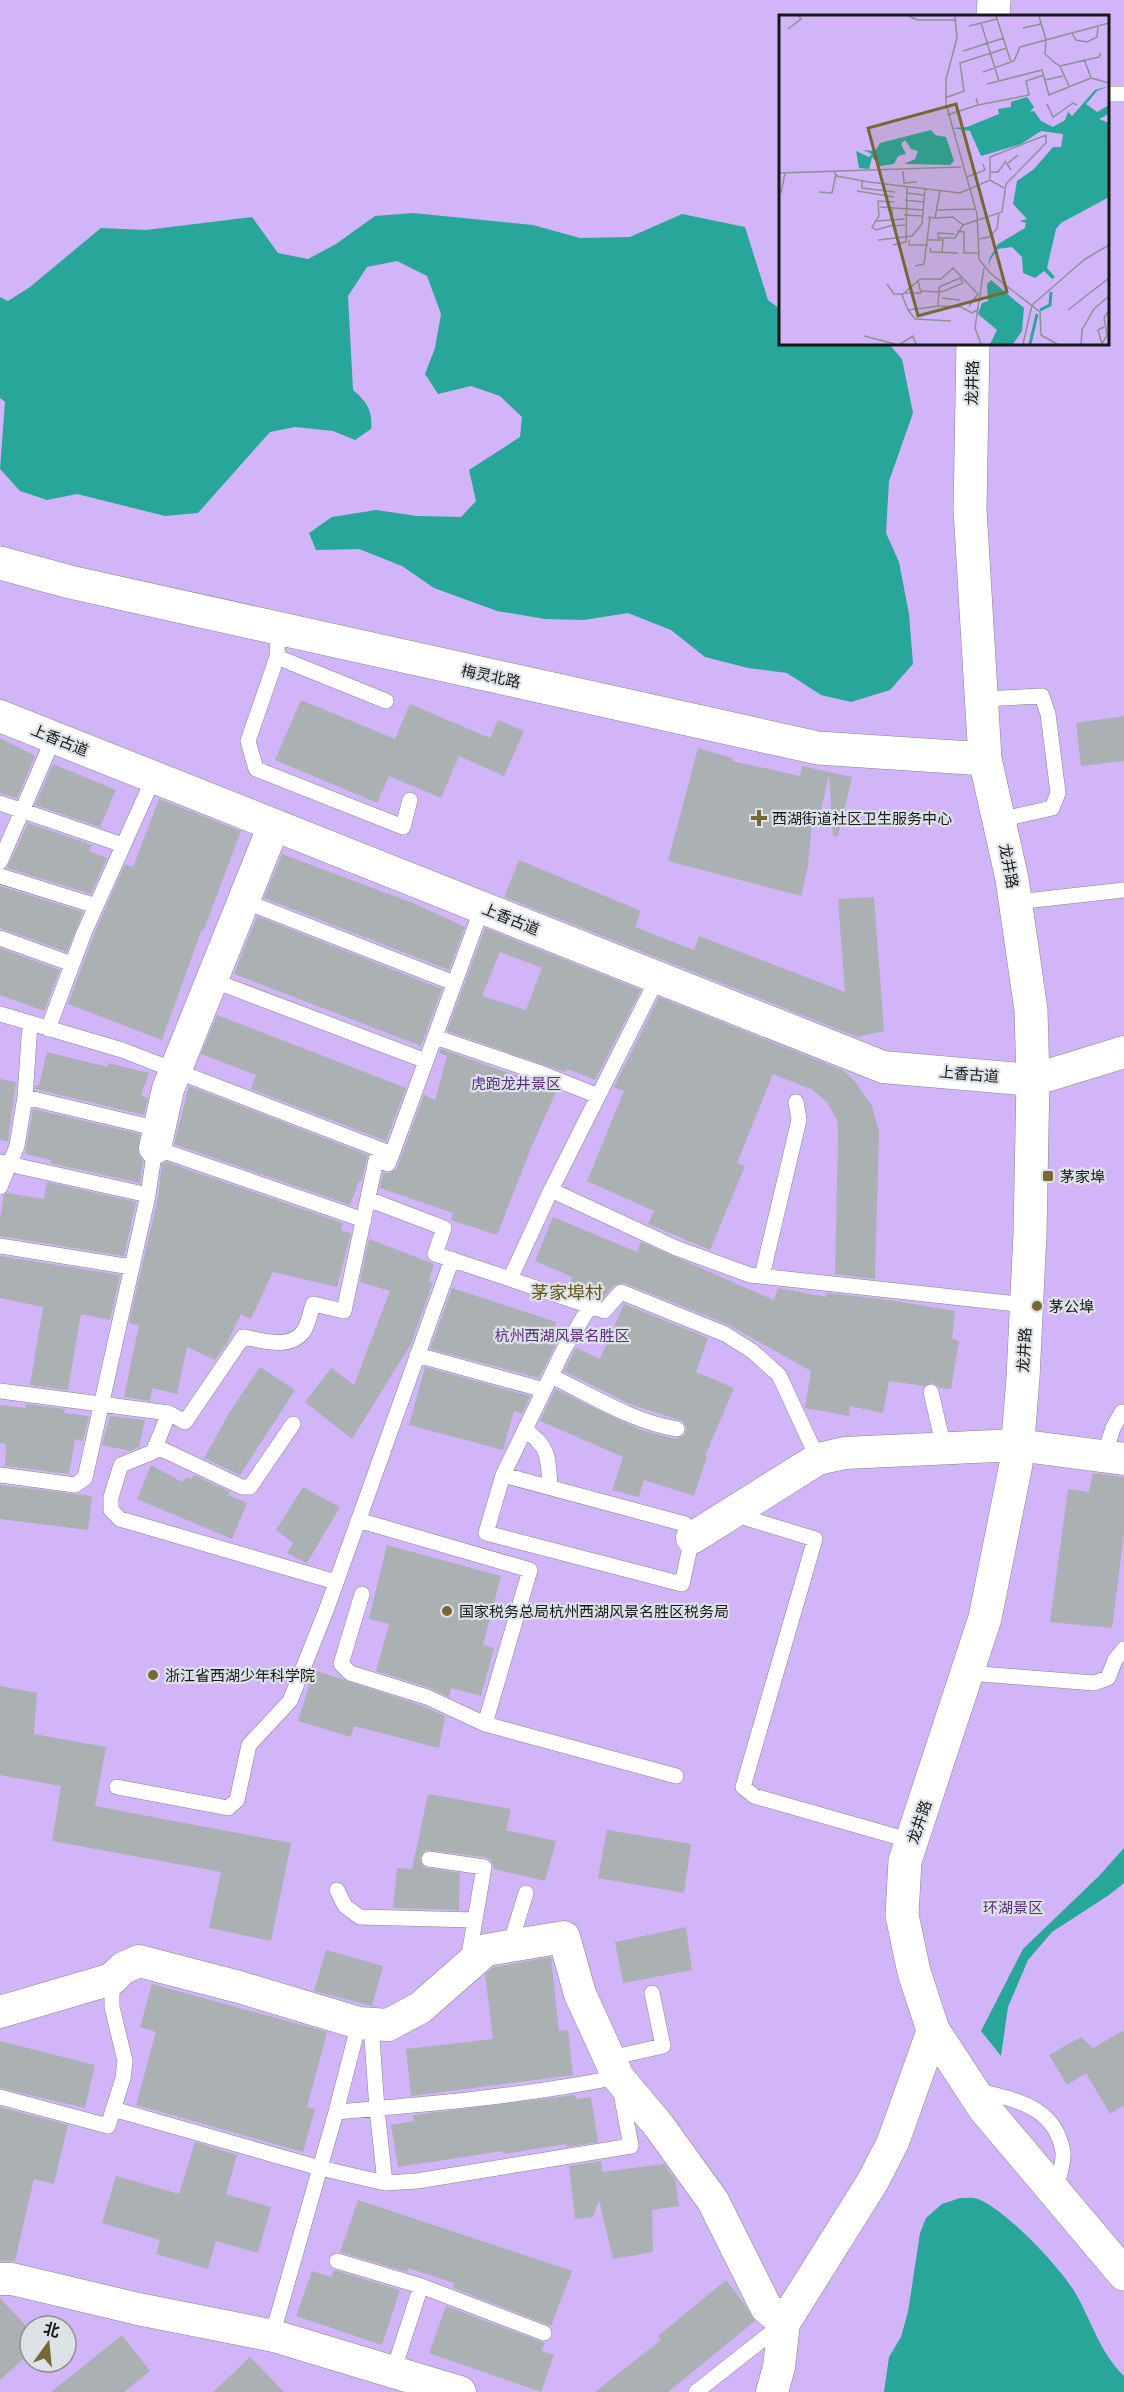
<svg xmlns="http://www.w3.org/2000/svg" width="1124" height="2392" font-family="Ubuntu,'Noto Sans SC',sans-serif">
<style>
.green{fill:#d2b4f9;fill-rule:evenodd}
.water{fill:#28a699}
.building{fill:#abb1b3;fill-rule:evenodd}
.lines{fill:none;stroke-linecap:round;stroke-linejoin:round}
.lane-casing{stroke:#83878b;stroke-width:16}
.street-casing{stroke:#83878b;stroke-width:33}
.secondary-casing{stroke:#83878b;stroke-width:34}
.lane{stroke:#fff;stroke-width:15}
.street{stroke:#fff;stroke-width:32}
.secondary{stroke:#fff;stroke-width:33}
.poi-dot{fill:#756835;stroke:#dde2e6;stroke-width:2}
.labels{text-anchor:middle;dominant-baseline:central;stroke-width:4.5;stroke-linejoin:round;paint-order:stroke}
.street-label{font-size:15px;fill:#17181a;stroke:#dde2e6}
.poi-label{font-size:15px;fill:#17181a;stroke:#dde2e6;text-anchor:start}
.park-label{font-size:15px;fill:#572d80;stroke:#dde2e6}
.quarter-label{font-size:18px;fill:#625417;stroke:#dde2e6}
.inset-river{fill:none;stroke:#28a699;stroke-width:3}
.inset-road{fill:none;stroke:#8e9194;stroke-width:1.5}
.view{fill:#756835;fill-opacity:0.15;stroke:#756835;stroke-width:3}
.inset-edge{fill:none;stroke:#17181a;stroke-width:3}
</style>
<rect width="100%" height="100%" fill="#dde2e6"/>
<path class="green" d="M0,0H1124V2392H0ZM780,16H1108V344H780ZM30,2326H66V2362H30Z"/>
<path class="water" d="M413,213L533,225L580,238L630,237L682,214L745,227L768,300L780,309V344H889L902,359L913,413L889,481L886,533L899,562L909,614L913,664L890,690L851,702L821,695L787,673L748,668L705,657L671,630L628,613L584,620L545,619L497,611L434,588L402,566L359,549L316,550L309,533L332,517L376,510L417,516L461,517L476,501L469,470L520,437L522,417L500,396L471,386L438,394L425,374L435,348L441,314L427,276L397,261L367,267L348,296L353,390C366,401 373,410 371,429L355,440L333,431L295,427L270,432L198,513L165,516L77,494L47,500L20,491L0,469L5,402L0,398V297L8,301L30,287L101,228L146,230L252,217L278,253L308,259L336,244L375,216Z
M1124,1848V1883L1109,1895L1052,1932L1028,1960L1008,2007L1001,2056L981,2031L1023,1949L1099,1876Z
M960,2198C966,2198 973,2197 978,2199C1006,2210 1061,2268 1076,2294C1092,2322 1100,2353 1124,2376V2392H884L889,2357L901,2337L908,2312L920,2233L926,2218L942,2204Z"/>
<path class="building" d="M301,700L395,739L410,704L490,738L498,720L524,731L504,776L459,756L441,798L389,776L377,803L275,760Z
M1124,716V761L1081,766L1076,723Z
M0,738L35,756L17,798L0,793Z
M698,748L732,758V761L800,776L802,766L852,777L838,836H833L829,775L820,815L813,813L808,866L801,896L668,861Z
M53,764L116,790L100,827L35,805Z
M159,799L241,831L204,930L202,929L162,1040L68,1004L93,937L125,864L133,867Z
M28,823L92,845L89,851L107,858L91,894L7,868Z
M282,854L413,903L465,927L449,970L264,898Z
M519,860L641,911L635,927L694,950L699,936L845,992L838,899L874,897L884,1031L857,1037L504,897Z
M0,886L83,912L67,952L0,928Z
M257,916L442,989L421,1046L234,974Z
M485,928L641,990L595,1080L567,1069L565,1072L447,1031ZM500,952L542,968L526,1010L482,996Z
M0,948L60,970L44,1011L0,995Z
M659,997L842,1070L854,1080L872,1106L879,1132L875,1279L835,1274L838,1132L837,1120L827,1102L813,1090L773,1074L737,1163L745,1166L710,1250L648,1224L654,1211L587,1181L624,1091L614,1087Z
M217,1015L406,1088L386,1141L251,1089L256,1075L201,1054Z
M441,1049L557,1090L531,1148L497,1235L451,1220L453,1213L380,1188L383,1173H390L397,1168L424,1095L435,1100L447,1056L439,1053Z
M47,1052L108,1067V1063L149,1073L141,1096L148,1098L144,1115L35,1089L36,1085H39Z
M0,1079L16,1082L8,1141L0,1140Z
M189,1086L368,1155L361,1182L359,1181L350,1205L174,1144Z
M33,1109L140,1134L138,1153L143,1161L140,1183L50,1163L51,1160L25,1154Z
M166,1162L343,1223L341,1230L351,1233L337,1287L273,1272L251,1319L241,1314L227,1343L215,1360L187,1347L177,1394L152,1388L150,1401L124,1397L139,1325L129,1323L158,1197L162,1164Z
M47,1182L136,1202L124,1256L0,1236V1220L4,1195L8,1193L44,1199Z
M553,1217L637,1252L641,1242L774,1300L778,1288L826,1297L827,1293L890,1300L955,1311L952,1339L959,1341L951,1389L940,1388L933,1383L924,1386L889,1381L883,1413L850,1406L849,1416L805,1408L811,1371L729,1325L624,1283L614,1285L603,1298L569,1287L572,1277L535,1261Z
M369,1239L434,1264L429,1281L433,1282L411,1344L352,1439L305,1402L331,1368L354,1385L390,1291L360,1282Z
M0,1256L120,1275L110,1320L81,1314L68,1390L30,1385L43,1307L0,1298Z
M452,1288L556,1322L551,1337L558,1340L539,1378L430,1349Z
M624,1304L708,1338L696,1372L734,1388L705,1456L707,1457L694,1496L644,1480L639,1497L612,1490L623,1457L540,1421L555,1389L641,1430L675,1439L685,1435L686,1427L683,1421L632,1405L564,1371L576,1348L600,1359Z
M260,1367L295,1390L240,1475L204,1458L229,1413Z
M425,1367L530,1396L522,1414L514,1411L503,1450L409,1425Z
M26,1404L65,1409L64,1413L89,1416L83,1441L75,1439L69,1474L5,1466L6,1444L0,1443V1405L26,1408Z
M110,1416L145,1420L139,1447L130,1451L102,1445Z
M151,1465L182,1482L186,1477L192,1479L194,1475L230,1492L228,1495L247,1503L232,1539L137,1499Z
M1093,1473L1124,1477V1533L1112,1628L1050,1622L1068,1489L1089,1492Z
M0,1485L92,1496L88,1530L0,1519Z
M303,1487L340,1507L307,1563L287,1553L293,1543L276,1530Z
M387,1545L501,1576L483,1645L494,1648L481,1696L451,1688L449,1697L430,1688L376,1671L389,1624L369,1619Z
M314,1670L423,1706L445,1716L439,1748L354,1726L351,1737L298,1721Z
M0,1686L37,1693L34,1734L106,1747L95,1806L291,1843L271,1941L209,1928L221,1872L52,1841L61,1786L0,1775Z
M428,1794L511,1809L506,1830L556,1841L545,1881L494,1869L491,1860L485,1857L426,1850L420,1857L423,1867L460,1873L459,1910L393,1908L397,1868L412,1869Z
M607,1830L691,1844L684,1893L598,1878Z
M686,1927L692,1970L623,1983L615,1942Z
M326,1950L383,1966L372,2006L314,1991Z
M551,1957L559,2031L568,2030L573,2075L411,2096L406,2049L493,2039L485,1974L494,1967Z
M152,1984L327,2032L307,2107L315,2109L303,2152L136,2105L156,2032L140,2027Z
M1124,2030V2105L1110,2114L1086,2073L1067,2085L1049,2055L1081,2037L1093,2048Z
M0,2041L95,2065L85,2108L0,2088Z
M575,2095L576,2099L591,2097L598,2142L567,2147V2144L503,2154V2151L398,2167L391,2125L414,2121L413,2115Z
M0,2107L68,2125L54,2184L34,2179L15,2261H0Z
M195,2142L237,2155L226,2194L271,2207L258,2253L216,2241L208,2269L156,2254L160,2240L102,2223L116,2176L179,2194Z
M601,2161L602,2172L664,2164L675,2179L679,2206L652,2210L653,2252L613,2259L599,2200L593,2217L575,2219L569,2166Z
M358,2200L572,2271L551,2326L453,2288L454,2283L408,2268L407,2272L340,2252Z
M334,2270L400,2290L382,2345L296,2316L312,2271L331,2277Z
M726,2280L743,2302L755,2321L668,2392H595L661,2340L658,2336Z
M0,2298L30,2330V2353L0,2380Z
M446,2306L545,2343L541,2351L554,2355L541,2392L429,2353Z
M122,2335L150,2371L124,2392H51Z
M250,2357L284,2392H213Z"/>
<g class="lines">
<g class="lane-casing">
<path id="lane" d="M1108,94H1124
M278,628L277,657L248,741L256,769L403,827L410,800
M277,657L386,701
M982,699L1042,696L1048,714L1058,793L1052,808L999,820
M0,803L123,845
M0,862L54,737
M0,876L96,906
M244,901L454,983
M1016,902L1124,890
M0,938L72,964
M212,980L426,1061
M0,1014L122,1050L392,1154
M48,1029L84,933L154,777
M435,1037L538,1072L598,1096
M25,1097L159,1129
M0,1162L148,1195
M0,1187L17,1146L25,1097L30,1023
M551,1190L676,1248L750,1275L1026,1305
M368,1199L444,1228L435,1254L510,1279L551,1190L658,977
M0,1246L131,1267
M762,1276L799,1120L796,1102
M510,1279L604,1311L621,1292L725,1334L752,1351L779,1375L818,1459
M417,1355L544,1390
M551,1376C591,1395 633,1422 677,1429
M0,1391L169,1413L185,1422L243,1337C262,1340 289,1350 303,1332C308,1326 310,1313 313,1304L344,1311L376,1160L388,1164L392,1154L482,908
M931,1392L944,1448
M169,1413L153,1452L121,1465L111,1497V1510L120,1519L336,1582
M525,1430C550,1447 548,1458 550,1487
M155,1446L242,1487H250L293,1424
M1104,1456L1113,1428L1122,1412L1124,1413
M0,1475L75,1485L85,1478L148,1195L155,1148L364,1220
M503,1475L685,1524L692,1538L682,1584L486,1533Z
M503,1475L563,1351L590,1306
M733,1514L815,1539L743,1787L754,1796L912,1841
M358,1520L530,1570L485,1724
M362,1594L341,1664L350,1673L427,1697L485,1724L676,1776
M968,1673L1094,1683L1108,1678L1115,1660L1124,1649
M117,1787L228,1808L237,1800L249,1745L290,1701L327,1608L452,1259
M429,1859L484,1867L468,1961
M337,1890L345,1906L360,1917L475,1920
M510,1945L526,1893
M371,2024L377,2109L385,2183
M610,2058L663,2046L652,1993
M976,2090C1014,2100 1055,2105 1063,2152C1064,2163 1058,2179 1056,2189
M0,2097L108,2126L123,2078L125,2061L112,2007V1979
M113,2109L320,2168L385,2183L417,2181L631,2146L618,2077C525,2096 431,2104 336,2112L276,2322L274,2336
M336,2112L359,2023
M337,2261L421,2286L544,2333
M393,2372L421,2286
M696,2392L781,2325"/>
</g>
<g class="street-casing">
<path id="street" d="M0,716L883,1067L1033,1080L1124,1052
M155,1148L168,1089L274,825
M692,1538L818,1459L845,1453L1017,1445L1124,1459
M0,2012L112,1979L123,1968L139,1961L239,1987L359,2023L388,2025L420,2008L486,1950L564,1937L580,1994L618,2077L659,2126L713,2201L766,2307L784,2323
M0,2279H12L138,2309L274,2336L460,2392
M772,2392L779,2367L784,2323L873,2181L893,2142L933,2030"/>
</g>
<g class="secondary-casing">
<path id="secondary" d="M993,16L994,0
M973,344L970,509L985,759L1012,879L1031,1010L1033,1080L1030,1233L1023,1378L1016,1464L985,1618L905,1861L902,1915L914,1972L933,2030L984,2108L1124,2274
M0,563L70,582L818,748L985,759"/>
</g>
<use href="#lane" class="lane"/>
<use href="#street" class="street"/>
<use href="#secondary" class="secondary"/>
</g>
<g class="poi-dot">
<path d="M756 809h6v6h6v6h-6v6h-6v-6h-6v-6h6z"/>
<rect x="1042" y="1170" width="12" height="12" rx="3"/>
<circle cx="1037" cy="1306" r="6"/>
<circle cx="447" cy="1611" r="6"/>
<circle cx="153" cy="1675" r="6"/>
</g>
<g class="labels">
<g class="street-label">
<text transform="translate(972 383) rotate(-89)">龙井路</text>
<text transform="translate(491 676) rotate(12)">梅灵北路</text>
<text transform="translate(60 740) rotate(22)">上香古道</text>
<text transform="translate(1009 866) rotate(79)">龙井路</text>
<text transform="translate(511 919) rotate(22)">上香古道</text>
<text transform="translate(969 1074) rotate(5)">上香古道</text>
<text transform="translate(1024 1350) rotate(-87)">龙井路</text>
<text transform="translate(919 1822) rotate(-71)">龙井路</text>
</g>
<g class="poi-label">
<text x="772" y="818">西湖街道社区卫生服务中心</text>
<text x="1060" y="1176">茅家埠</text>
<text x="1049" y="1306">茅公埠</text>
<text x="459" y="1611">国家税务总局杭州西湖风景名胜区税务局</text>
<text x="165" y="1675">浙江省西湖少年科学院</text>
</g>
<g class="park-label">
<text x="516" y="1083">虎跑龙井景区</text>
<text x="562" y="1335">杭州西湖风景名胜区</text>
<text x="1013" y="1907">环湖景区</text>
</g>
<g class="quarter-label">
<text x="567" y="1292">茅家埠村</text>
</g>
</g>
<g transform="translate(779 15)">
<rect width="330" height="330" fill="#dde2e6"/>
<path d="M0,1H330V329H0Z" fill="#d2b4f9"/>
<path d="M330,71L318,76L307,89L318,97L330,90V99L320,104L330,108V182L282,208L277,214L268,253L276,262L273,264L265,256L256,263L244,258L243,242L233,232L219,234L211,245V253L210,244L219,229L246,213L247,208L241,206L248,204L234,189L238,166L255,154L274,132H282L284,119L262,116L242,129L202,141L191,116L173,113L188,112L220,99L219,94L232,92V87L248,82L255,92L251,97L255,96L262,106L274,112L286,105L289,97L293,101L316,75ZM152,115L156,120L167,122L175,146L171,150L125,149L136,144L139,136L132,134L126,125L122,129L127,139L119,141L115,149L101,151L93,142L90,154L80,153L77,136L90,142L93,139L84,135L96,136L101,128ZM212,265L245,293L243,316L234,329H211L218,315L199,299L203,288L209,286L208,269Z" fill="#28a699"/>
<path class="inset-river" d="M330,121L286,125L330,124M261,295L271,290L272,277M251,329L258,299"/>
<path class="inset-road" d="M130,1L138,5H177M176,1L178,23L167,64V89L198,199L200,244L211,258L261,297L262,320L278,329M217,1L232,47M260,1L267,25L266,39L276,48L281,51L320,42L322,38M202,8L220,66M190,11L218,4M244,13L262,9M9,14L22,4L20,1M293,18L297,25L308,27L318,22L319,12M184,36L225,23M281,51L290,71M204,57L235,46L241,32L330,8M312,63L330,68M266,65L284,61M208,69L263,55L270,80L312,63L305,44M166,83L185,76L181,48L228,33M268,89L274,102L294,88L298,90M199,90L250,80L247,66L265,60M168,100L199,90L197,83M232,155L228,149L239,140M124,156L125,168L138,167M55,157L58,161L90,167L181,178L211,165L225,173M211,157H219L227,146M0,158L182,152M188,162L206,155L204,149M83,166V173L116,177M78,176L115,182M40,177L53,178L57,159M2,178L6,158M127,178L145,180M126,185L145,187M101,192L144,195M113,192L114,211L126,210M157,195L197,194M125,200L143,201M149,202L156,203L161,176M156,203L174,202L184,210M98,206L126,204M114,210L97,215L93,212L100,201L99,186L115,187M178,216L185,217V238H199M176,219L159,218V223H176L184,210L223,197L227,169L267,128V120L211,142V165M200,224L210,222L218,214L220,199M99,225L133,221L143,209L146,174M130,225V230H149M149,225H164L163,238M114,230L127,227L128,172M151,233L152,237L179,238M136,251L145,249L151,202M108,269L115,279H124M142,276L160,277L165,276L184,268L181,263L160,272V277L159,290L160,291M125,278H142L139,266M163,283L181,285M253,290L306,244L330,230M190,291L199,279L174,253L162,264H141L123,280L129,295L160,291L182,292L193,298L200,294M129,295L136,304L172,306M289,295L330,263M85,321L116,329M121,329L134,321L137,329M202,329L196,313L205,253M244,329L253,290M302,329L303,315L315,294L330,281M323,329L328,320L325,303L330,295M323,329L319,315L325,312"/>
<path class="view" d="M177,89L228,277L139,301L89,113Z"/>
<rect width="330" height="330" class="inset-edge"/>
</g>
<g transform="translate(48 2344) rotate(15)"><circle r="28" fill="#dde2e6" stroke="#8e9194" stroke-width="1.5"/>
<path d="M0-4.5L10 22L0 15L-10 22Z" fill="#756835"/>
<text y="-9" font-size="16" font-weight="bold" text-anchor="middle" fill="#17181a">北</text>
</g>
</svg>
